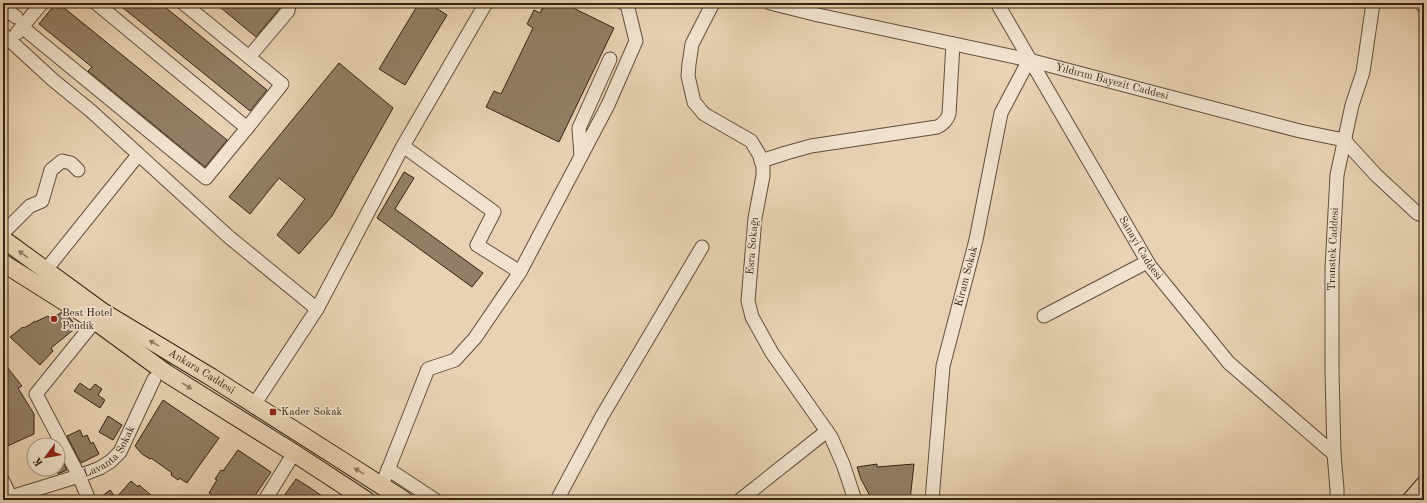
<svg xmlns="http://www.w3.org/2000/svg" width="1427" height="503" font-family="'Old Standard TT',serif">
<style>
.building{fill:#927e66;stroke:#342312}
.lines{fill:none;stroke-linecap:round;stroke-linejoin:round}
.minor-casing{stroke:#614f3a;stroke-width:15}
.major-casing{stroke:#342312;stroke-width:19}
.minor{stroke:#f0e2ce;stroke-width:13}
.major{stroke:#e8d2b3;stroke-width:17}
.oneway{fill:#8e7a62}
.poi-dot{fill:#8f2418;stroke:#f0e2ce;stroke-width:1.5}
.labels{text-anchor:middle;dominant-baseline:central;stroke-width:3.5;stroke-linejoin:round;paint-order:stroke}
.street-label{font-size:11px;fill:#342312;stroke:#f0e2ce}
.poi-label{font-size:11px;fill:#342312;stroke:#f0e2ce;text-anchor:start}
</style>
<rect width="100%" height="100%" fill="#e8d2b3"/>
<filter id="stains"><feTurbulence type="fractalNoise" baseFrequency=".005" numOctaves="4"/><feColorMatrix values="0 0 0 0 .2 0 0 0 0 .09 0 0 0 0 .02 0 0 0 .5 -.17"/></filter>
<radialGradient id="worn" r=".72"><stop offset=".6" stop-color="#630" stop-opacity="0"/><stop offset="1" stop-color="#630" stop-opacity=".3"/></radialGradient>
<path class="building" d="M56,3H58L227,140L205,167L88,71L92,67L39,24Z
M117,3H160L267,90L250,111Z
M215,3H281L280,8L256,37Z
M419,3H428L447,15L405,85L379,69Z
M545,3H563L614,28L559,142L486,107L494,91L501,94L533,28L527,24L534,10L540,13Z
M339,63L393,108L332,216L299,254L277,235L305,199L279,178L250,214L229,197Z
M404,172L414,178L395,209L483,273L472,287L377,218Z
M62,312L68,316L77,327L51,348L53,351L40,365L10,337L23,327L24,328L27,326H28L35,321V322L48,316L51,319Z
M3,362L22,386L18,388L34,414V434L3,448V433L7,431L3,424Z
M80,383L90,390L95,384L102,389L98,395L105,400L100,408L74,391Z
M163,400L219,438L187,483L179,478L178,480L171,475L172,473L151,458L150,459L142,454L135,446Z
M108,416L122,425L113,440L99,432Z
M80,430L83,437L87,435L91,444L93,442L99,454L81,463L67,436Z
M238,450L271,472L252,500H219L209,493L217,480L215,479L221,470L223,471Z
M60,456L67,470L58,474V457Z
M877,464V467L914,464L910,500H872L861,479L857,467Z
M296,479L309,487L328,500H281Z
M131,481L138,487L139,485L157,500H97L110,490L116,498Z"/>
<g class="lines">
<g class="minor-casing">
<g id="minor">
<path d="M183,3L282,84L247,128"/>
<path d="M713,3L692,44L689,64L688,76L694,102L704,114L751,141L760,156L763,167V176L755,218L748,301L752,317L772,353L831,437L843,464L855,500"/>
<path id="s1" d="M770,3L818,15L1029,60L1300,131L1344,140L1376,175L1417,213L1424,216"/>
<path id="s2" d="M997,3L1150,266L1229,363L1334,454"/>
<path d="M1421,3L1424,7"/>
<path d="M3,7L16,17"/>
<path d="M22,27L206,178L247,128L96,3"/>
<path d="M17,33L42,3"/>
<path d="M3,34L53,80L91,111L229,237L317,309"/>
<path d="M249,57L288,11L289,3"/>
<path d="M403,146L494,212L477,245L520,272"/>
<path d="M581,156L579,128L610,59"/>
<path d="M761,161L786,153L811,146L937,127C944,124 947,120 949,114L953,44"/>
<path d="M3,233L30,206L42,201L51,170L62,161L71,163L78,170"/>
<path d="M45,271L138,155"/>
<path d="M1044,316L1147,262"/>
<path d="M254,405L317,309L403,146L486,3"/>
<path d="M388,469L435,500"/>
<path d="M3,481L12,500"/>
<path d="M382,485L428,369L455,360L475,338L520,272L608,105L636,41L627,4L623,3"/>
<path id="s3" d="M11,497L79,476L100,468L111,461L120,452L154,379"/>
<path d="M89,500L79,476L36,394L95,321"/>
<path d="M265,500L294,453"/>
<path d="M557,500L602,416L702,247"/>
<path d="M740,500L827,431"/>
<path id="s4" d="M932,500L943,366L976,240L1001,113L1029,60"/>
<path id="s5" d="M1337,500V489L1334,454L1332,371V268L1337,175L1352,105L1363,72L1373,3"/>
</g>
</g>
<g class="major-casing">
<g id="major">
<path id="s6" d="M3,239L103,312L211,377L404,500"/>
<path d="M3,263L95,321L166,373L294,453L366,500"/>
<path d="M1411,500L1424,485"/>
</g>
</g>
<use href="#minor" class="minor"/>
<use href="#major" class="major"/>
</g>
<defs><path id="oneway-solid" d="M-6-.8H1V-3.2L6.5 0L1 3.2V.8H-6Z"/></defs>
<g class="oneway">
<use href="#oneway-solid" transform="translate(23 254) rotate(-144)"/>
<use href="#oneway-solid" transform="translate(154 343) rotate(-149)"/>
<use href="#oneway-solid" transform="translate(187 386) rotate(32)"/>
<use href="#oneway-solid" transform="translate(359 471) rotate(-148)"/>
</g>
<g class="poi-dot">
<circle cx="54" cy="319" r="4"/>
<rect x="269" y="408" width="8" height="8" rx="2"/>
</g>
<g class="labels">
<g class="street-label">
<text stroke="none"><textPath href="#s1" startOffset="351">Yıldırım Bayezit Caddesi</textPath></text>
<text transform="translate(753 246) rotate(-85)">Esra Sokağı</text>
<text stroke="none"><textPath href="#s2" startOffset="284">Sanayi Caddesi</textPath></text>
<text stroke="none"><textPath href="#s5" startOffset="251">Transtek Caddesi</textPath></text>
<text stroke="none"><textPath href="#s4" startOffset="227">Kiram Sokak</textPath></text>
<text stroke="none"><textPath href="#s6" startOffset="239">Ankara Caddesi</textPath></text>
<text stroke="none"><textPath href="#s3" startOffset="112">Lavanta Sokak</textPath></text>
</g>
<g class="poi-label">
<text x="62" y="313">Best Hotel<tspan x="62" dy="13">Pendik</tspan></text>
<text x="281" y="412">Kader Sokak</text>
</g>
</g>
<rect width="1427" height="503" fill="none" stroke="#e8d2b3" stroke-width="16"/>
<rect x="4" y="4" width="1419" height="495" fill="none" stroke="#342312" stroke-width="2"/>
<rect x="8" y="8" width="1411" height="487" fill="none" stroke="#342312"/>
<g transform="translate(46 457) rotate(238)"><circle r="19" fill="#f0e2ce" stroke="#a59683"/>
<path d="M0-3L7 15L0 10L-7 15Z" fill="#8f2418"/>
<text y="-6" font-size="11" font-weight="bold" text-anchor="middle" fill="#342312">K</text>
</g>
<rect width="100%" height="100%" filter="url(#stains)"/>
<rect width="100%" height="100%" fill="url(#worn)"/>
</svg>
